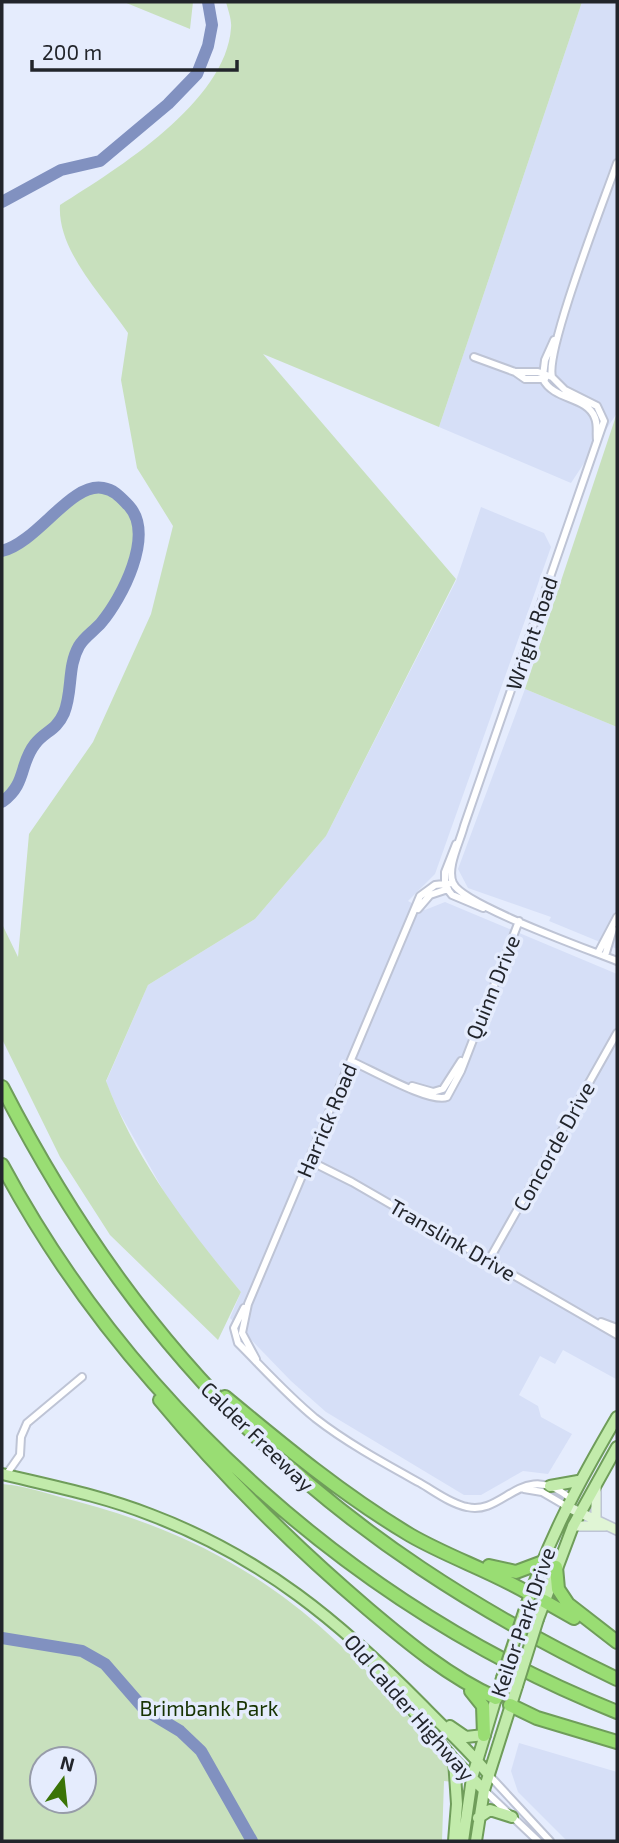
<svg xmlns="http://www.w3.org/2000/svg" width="619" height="1843" font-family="'Exo 2',sans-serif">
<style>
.built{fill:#d6dff7}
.green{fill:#c8e0bd;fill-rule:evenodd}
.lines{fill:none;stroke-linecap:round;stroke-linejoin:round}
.river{stroke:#8191c0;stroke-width:12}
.minor-casing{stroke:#bec4d5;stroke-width:10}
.secondary-casing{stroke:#bec4d5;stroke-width:12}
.primary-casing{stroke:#6f9d5a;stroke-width:14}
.motorway-casing{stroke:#6f9d5a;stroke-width:16}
.minor{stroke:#fff;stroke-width:6}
.secondary{stroke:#e0f5d5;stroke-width:9}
.primary{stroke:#c2ebab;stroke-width:10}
.motorway{stroke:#99dd73;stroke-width:12}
.primary-bridge-casing{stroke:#6f9d5a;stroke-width:14;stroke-linecap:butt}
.primary-bridge{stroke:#c2ebab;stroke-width:10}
.labels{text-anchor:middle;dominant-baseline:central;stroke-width:7;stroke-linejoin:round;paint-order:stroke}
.street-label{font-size:21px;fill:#22252b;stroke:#e5ecfd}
.park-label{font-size:21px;fill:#173302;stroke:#e5ecfd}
</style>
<rect width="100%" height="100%" fill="#e5ecfd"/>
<path class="built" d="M582,2H617V413L571,483L439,427Z
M481,507L544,533L551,547L435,874L408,901L425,910L445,902L617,974V1377L616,1379L563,1350L555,1364L540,1356L519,1395L538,1406L541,1417L572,1434L548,1474L523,1471L481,1495H464L326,1412L291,1381L230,1318L241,1292L176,1213L117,1108L106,1082L148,985L255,919L326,836L456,581Z
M525,689L617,727V949L549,921L551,917L468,888L458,869Z
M519,1743L617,1772V1841H567L518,1792L511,1771Z"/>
<path class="green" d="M124,2H193L190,29Z
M226,2H582L439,427L263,354L456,579L326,836L255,919L148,985L106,1081C136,1161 188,1228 241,1292L218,1340L110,1235L60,1157L2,1039V924L18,957L29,834L93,742L151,614L173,526L137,468L121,380L128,333C103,296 57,251 60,205C117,169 226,102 231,28C232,20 228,10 226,2Z
M617,413V727L525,689Z
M103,488C164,512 133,585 101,623C94,631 84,637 79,646C67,667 72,691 64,713C56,731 45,731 35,744C19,764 27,784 2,802V551C44,540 59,492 103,488Z
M2,1484C28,1486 54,1496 79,1502C218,1539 308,1601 401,1709C420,1730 449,1753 453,1782L444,1781L442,1841H2ZM42,1759H84V1801H42Z"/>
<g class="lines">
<path class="river" d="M2,202L61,170L100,161L168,104L197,74L208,46L212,25L208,2
M2,551C38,542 71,482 103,488C115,490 121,498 129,506C155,535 122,598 101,623C94,631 84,637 79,646C67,667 73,691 64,713C56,731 45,731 35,744C19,764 27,784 2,802
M2,1638L82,1651L105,1664L145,1710L180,1731L201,1751L252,1841"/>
<g class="minor-casing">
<path id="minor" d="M474,357L515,372H538L552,377L565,390L597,406L604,421L464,826C460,842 446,868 453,883C462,905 590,950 617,961
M515,372L525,379H545
M543,376L545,360L554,340
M552,377C545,350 605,198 617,163
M543,379C554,401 587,396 595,418C598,425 596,433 597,440
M456,844L445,872V886L452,895L483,908
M418,909L430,895L448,889
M598,953L617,917
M605,956L613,929
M351,1061C370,1069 431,1104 447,1097L461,1071L519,921
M412,1086L433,1092L443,1089L461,1061
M310,1161L352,1182L617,1335
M489,1260L617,1033
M244,1308L234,1328L238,1343C263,1368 287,1395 315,1418C347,1443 384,1463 420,1483C434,1491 451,1504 467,1507C504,1516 522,1459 570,1498
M601,1322L617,1328
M256,1359L242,1333L248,1304L420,896L435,885L453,883
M6,1475L20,1455L21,1437L27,1423L82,1377
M524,1489L542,1492L566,1506
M489,1775L550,1841
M484,1790L538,1841"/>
</g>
<g class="secondary-casing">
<path id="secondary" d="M566,1506L617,1530
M596,1518V1485
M573,1526H605"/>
</g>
<g class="primary-casing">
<path id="primary" d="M2,1474C52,1486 103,1496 151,1515C262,1557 340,1622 423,1706C445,1729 469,1750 489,1775
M550,1486L578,1481
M524,1612C547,1541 580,1480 617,1417
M538,1619L573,1526L617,1447
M373,1662L454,1760L484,1790
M450,1726L466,1737L484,1735
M454,1760L457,1804L454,1841
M478,1818L490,1810L512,1817
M463,1841L472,1778L502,1678
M476,1841L484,1790L517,1686"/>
</g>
<g class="motorway-casing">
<path id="motorway" d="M2,1087C147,1369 332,1542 617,1679
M2,1165C133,1409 360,1610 617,1712
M225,1397C284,1446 343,1495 410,1535C448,1557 491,1571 530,1594
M160,1400C223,1476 294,1546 368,1609C407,1642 449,1677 496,1698
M489,1566L516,1572L540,1563
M556,1567L558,1589L568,1604L617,1642
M544,1601L574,1618
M471,1691L483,1706L484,1735
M510,1705L537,1718L617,1742"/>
</g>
<use href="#minor" class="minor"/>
<use href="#secondary" class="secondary"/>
<use href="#primary" class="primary"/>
<use href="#motorway" class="motorway"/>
<g class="primary-bridge-casing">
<path id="primary-bridge" d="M502,1678L524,1612
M517,1686L538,1619"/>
</g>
<use href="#primary-bridge" class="primary-bridge"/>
</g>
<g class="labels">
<g class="street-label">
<text transform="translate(531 633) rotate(-71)">Wright Road</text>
<text transform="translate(492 987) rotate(-68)">Quinn Drive</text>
<text transform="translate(326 1120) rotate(-67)">Harrick Road</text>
<text transform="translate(553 1146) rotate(-61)">Concorde Drive</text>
<text transform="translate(453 1239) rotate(30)">Translink Drive</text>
<text transform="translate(258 1436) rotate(44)">Calder Freeway</text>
<text transform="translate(522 1622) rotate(-71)">Keilor Park Drive</text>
<text transform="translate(410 1707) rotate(49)">Old Calder Highway</text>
</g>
<g class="park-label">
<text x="209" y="1707">Brimbank Park</text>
</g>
</g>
<rect width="619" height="1843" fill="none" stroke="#22252b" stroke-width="7"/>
<g transform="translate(63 1780) rotate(15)"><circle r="33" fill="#e5ecfd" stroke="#979ca9" stroke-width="2"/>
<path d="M0-5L12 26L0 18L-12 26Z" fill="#3a7406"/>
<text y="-10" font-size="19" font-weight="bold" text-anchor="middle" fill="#22252b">N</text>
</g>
<path d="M32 60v10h205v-10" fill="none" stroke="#22252b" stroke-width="3.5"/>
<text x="42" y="60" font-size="21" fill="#22252b" stroke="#e5ecfd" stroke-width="5" paint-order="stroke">200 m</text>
</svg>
